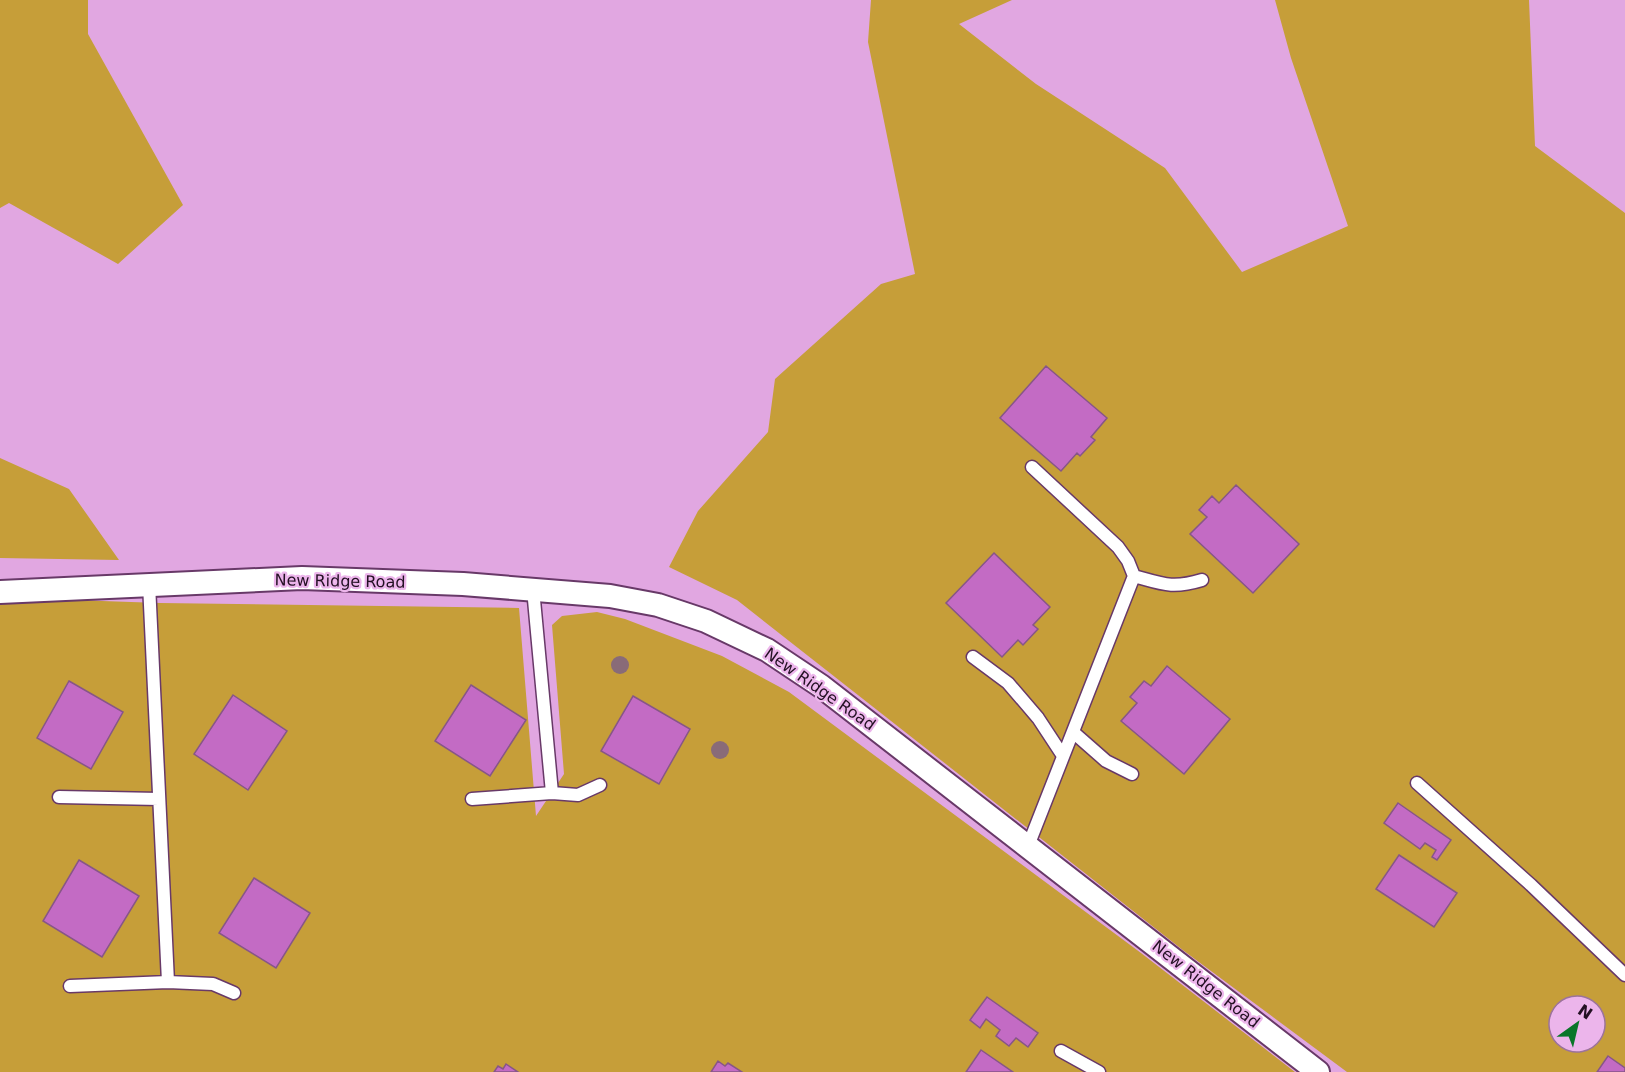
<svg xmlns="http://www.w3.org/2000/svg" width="1625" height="1072" font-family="'DejaVu Sans',sans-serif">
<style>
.built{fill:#e1a7e1;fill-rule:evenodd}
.green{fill:#c69e39;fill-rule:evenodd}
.building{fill:#c36bc4;stroke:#875687;stroke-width:1.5}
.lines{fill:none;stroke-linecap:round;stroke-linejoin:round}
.service-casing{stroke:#683968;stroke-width:15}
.minor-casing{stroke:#683968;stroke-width:26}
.service{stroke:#fff;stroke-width:12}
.minor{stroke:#fff;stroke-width:22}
.tree{fill:#896b78}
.labels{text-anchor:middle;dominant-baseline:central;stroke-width:4.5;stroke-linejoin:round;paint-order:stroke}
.street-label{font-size:16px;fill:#231023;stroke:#ecb5eb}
</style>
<rect width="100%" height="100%" fill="#ecb5eb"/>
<path class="built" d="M0,0H1625V1072H0ZM1559,1006H1595V1042H1559Z"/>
<path class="green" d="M0,0H88V34L183,205L118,264L9,203L0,208Z
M871,0H1012L959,24L1036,84L1165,168L1242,272L1348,226L1291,58L1275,0H1529L1535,146L1625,213V1072H1347L1184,951L737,600L669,567L698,511L768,432L775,379L881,284L915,274L868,42ZM1559,1006H1595V1042H1559Z
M0,458L69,489L119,560L0,558Z
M73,600L160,603L519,608L536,816L564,774L552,625L562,616L597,612L625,619L722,656L789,692L1141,953L1295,1072H0V604Z"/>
<path class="building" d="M1046,366L1107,418L1091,437L1095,440L1080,456L1077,453L1061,471L1000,418Z
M1236,485L1299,544L1253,593L1190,534L1207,517L1199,510L1212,496L1219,503Z
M994,553L1050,607L1033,625L1038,629L1023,645L1018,640L1002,657L946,603Z
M1167,666L1230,719L1184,774L1121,721L1137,703L1130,697L1144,681L1151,686Z
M69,681L123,712L91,769L37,738Z
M471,685L526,720L490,776L435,741Z
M233,695L287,731L248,790L194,754Z
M633,696L690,729L659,784L601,751Z
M1398,803L1451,840L1437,860L1432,857L1436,850L1425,843L1420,849L1384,823Z
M1399,855L1457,893L1434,927L1376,889Z
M79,860L139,896L102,957L43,921Z
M254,878L310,913L276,968L219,933Z
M987,997L1038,1033L1028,1047L1016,1038L1009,1046L996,1036L1000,1030L986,1019L980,1028L970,1020Z
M981,1050L1013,1072H966Z
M1608,1056L1625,1068V1072H1597Z
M718,1061L725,1066L728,1063L742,1072H711Z
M506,1064L518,1072H494L498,1066L503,1069Z"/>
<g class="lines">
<g class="service-casing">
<path id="service" d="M1134,576C1163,584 1172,589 1202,580
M149,584L168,982
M533,589L552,793
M973,657L1008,683L1038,718L1063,756
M1073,732L1106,761L1132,774
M1417,783L1531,885L1625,975
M59,797L159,799
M472,799L552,793L578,795L600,785
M1028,846L1134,576L1128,561L1118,547L1032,467
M70,986L168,982L213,984L234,993
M1061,1051L1099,1072"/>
</g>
<g class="minor-casing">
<path id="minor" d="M0,592L302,578L463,584L610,596L658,605L706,621L767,650L821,686L1318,1072"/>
</g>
<use href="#service" class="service"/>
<use href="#minor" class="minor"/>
</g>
<g class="tree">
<circle cx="620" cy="665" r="9"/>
<circle cx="720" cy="750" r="9"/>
</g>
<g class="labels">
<g class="street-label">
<text transform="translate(340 581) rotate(1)">New Ridge Road</text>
<text transform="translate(820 689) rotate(35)">New Ridge Road</text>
<text transform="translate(1206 984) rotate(38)">New Ridge Road</text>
</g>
</g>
<g transform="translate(1577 1024) rotate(34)"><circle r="28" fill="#ecb5eb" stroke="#9c739b" stroke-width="1.5"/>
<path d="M0-4.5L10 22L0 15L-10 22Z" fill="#097629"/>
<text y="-9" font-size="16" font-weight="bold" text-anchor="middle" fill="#231023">N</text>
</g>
</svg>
